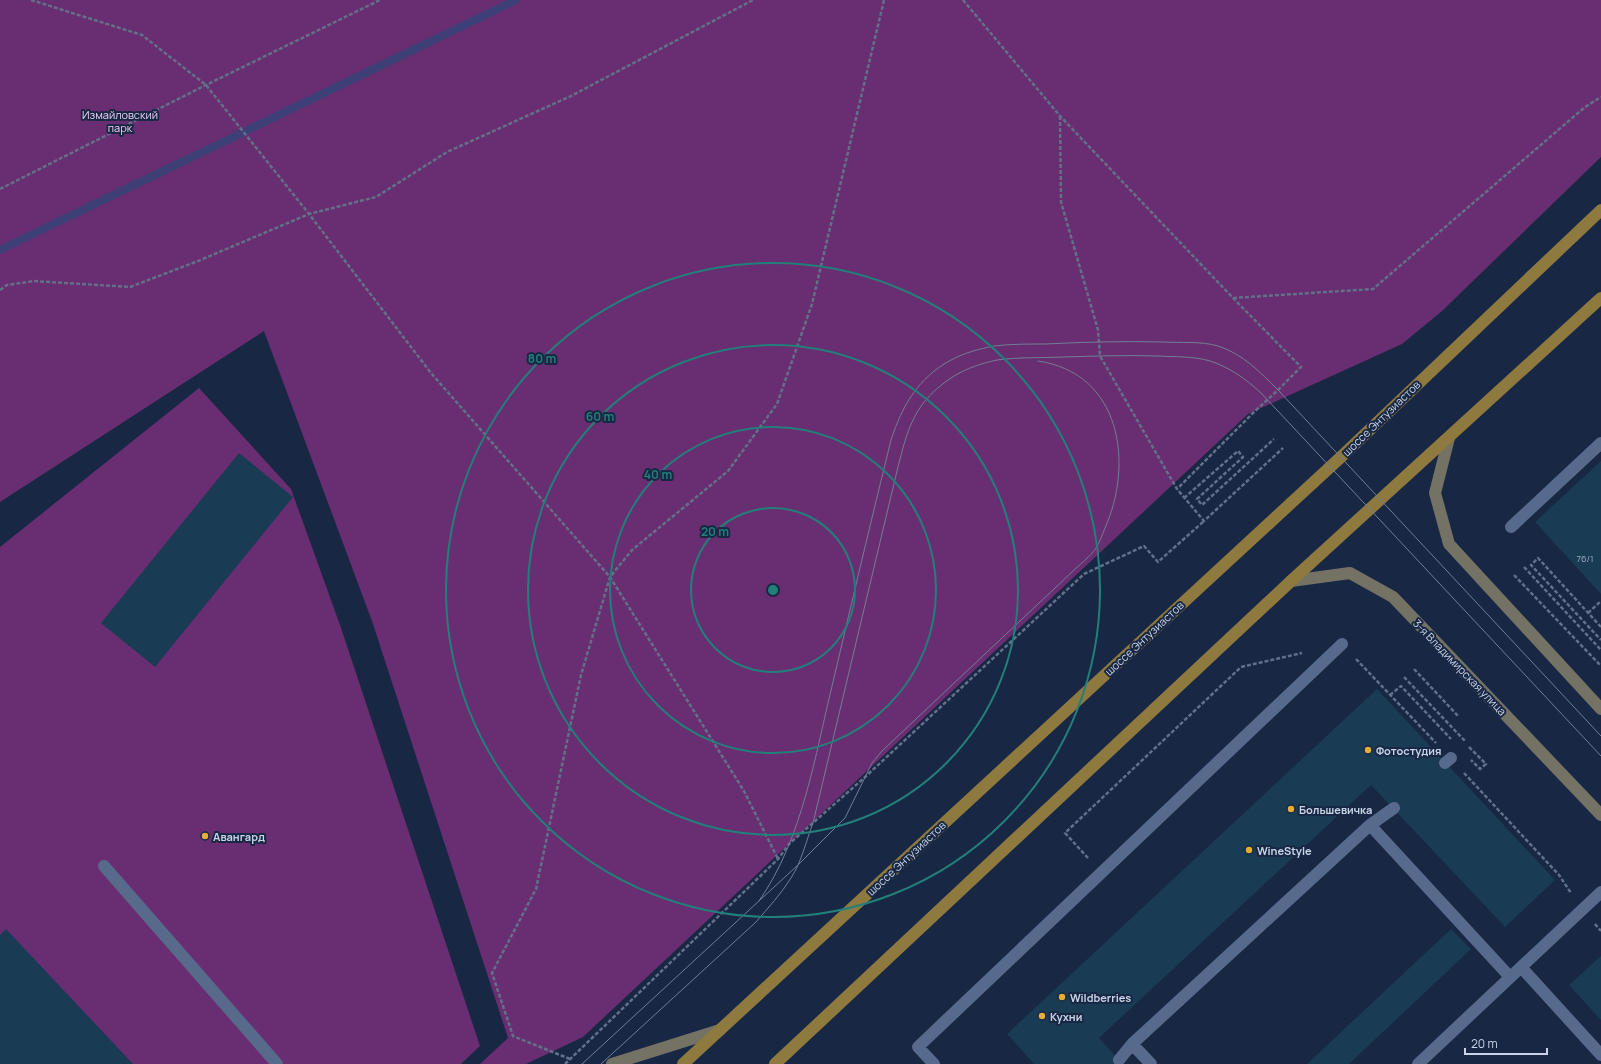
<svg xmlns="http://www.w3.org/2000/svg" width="1601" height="1064" font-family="Manrope,sans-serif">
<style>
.green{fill:#692e71}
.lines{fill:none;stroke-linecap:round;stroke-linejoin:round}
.stream{stroke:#3c4076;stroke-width:8}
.building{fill:#193b54}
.path{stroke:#627089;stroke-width:2.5;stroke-dasharray:4 2;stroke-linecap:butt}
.lane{stroke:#586a8c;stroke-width:12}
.secondary{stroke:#737265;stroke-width:12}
.primary{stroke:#8e793e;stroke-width:12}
.tram{stroke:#717e96;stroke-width:1}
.ring{fill:none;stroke:#227f7a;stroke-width:2}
.poi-dot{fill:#e4ae35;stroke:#182744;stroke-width:1.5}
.labels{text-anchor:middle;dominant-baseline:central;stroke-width:4;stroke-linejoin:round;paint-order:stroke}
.number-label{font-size:9px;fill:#9daec2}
.park-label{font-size:11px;fill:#f0cef4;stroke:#182744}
.street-label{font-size:11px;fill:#c9d4e7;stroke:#182744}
.poi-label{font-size:11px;font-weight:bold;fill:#c9d4e7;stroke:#182744;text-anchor:start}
.centre{fill:#227f7a;stroke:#182744;stroke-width:2}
.ring-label{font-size:12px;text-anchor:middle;font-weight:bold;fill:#227f7a;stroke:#182744;stroke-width:4;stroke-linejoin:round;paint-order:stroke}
</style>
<rect width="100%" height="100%" fill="#182744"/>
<path class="green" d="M0,0H1601V157L1442,311L1402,344L1248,414L583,1037L526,1064H480L508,1038L372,621L264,331L0,502Z
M199,388L291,489L340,625L480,1046L461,1064H0V547Z"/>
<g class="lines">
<path class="stream" d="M0,250L516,0"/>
</g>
<path class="building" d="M239,453L293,497L155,667L101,623Z
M1601,461V594L1535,522Z
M1377,689L1555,880L1505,927L1371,785L1099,1038L1123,1064H1034L1007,1034Z
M6,929L133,1064H0V935Z
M1451,929L1471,949L1349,1064H1307Z
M1601,956V1020L1569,985Z"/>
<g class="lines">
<path class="path" d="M31,0L142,35L206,85L309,214L431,373L610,577L744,791L778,859
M963,0L1060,116L1233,298L1301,367L1278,390L1254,412L1177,489
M1060,116L1061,202L1098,330L1100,356L1177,489L1204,521L1283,448
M0,189L206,85L380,0
M0,290L7,285L34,281L130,287L198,261L309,214L376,197L447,152L569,97L753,0
M1233,298L1373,289L1585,107L1601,97
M1184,498L1238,451L1243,457L1197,499L1202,505L1274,439
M1524,567L1601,650
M1514,575L1601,666
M1588,613L1601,601
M1601,627L1538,558L1531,565L1601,640
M1356,659L1436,743
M1414,669L1459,717
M1404,677L1465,741
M1390,695L1401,686L1451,739
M1469,747L1486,764L1480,769L1471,760
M1464,773L1559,875L1571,893
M1088,858L1065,833L1241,667L1302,653
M1595,924L1601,931
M570,1059L513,1036L492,973L536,889L581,675L610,577L632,550L728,471L777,404L812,304L884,0
M565,1064L778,859L789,844L864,778L1084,574L1144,546L1158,562L1204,521"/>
<path class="lane" d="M1511,527L1601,443
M1445,763L1451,758
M1370,825L1394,808
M104,866L277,1064
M1521,967L1601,1055
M1119,1060L1132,1044
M934,1064L918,1047L1342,644
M1151,1064L1132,1044L1370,825L1510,977
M1418,1064L1601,892"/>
<path class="secondary" d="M1449,438L1435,493L1449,544L1601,709
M1291,581L1350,573L1393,597L1601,815
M612,1064L720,1030"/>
<path class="primary" d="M683,1064L1341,457L1601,210
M775,1064L1291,581L1601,298"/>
<path class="tram" d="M759,901C803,838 815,755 833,682C852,601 871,521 891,440C902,406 918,378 951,360C964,353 979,349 994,346C1010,344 1028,344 1045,344C1085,342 1124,341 1163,342C1181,343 1201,341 1218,346C1243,354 1260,372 1278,390L1601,736
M582,1064L798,865L845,818L872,763L882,751L1072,572C1080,564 1090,557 1096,548C1100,542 1102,535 1105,528C1134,463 1121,373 1038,361
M601,1064L756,922C768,908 781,894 791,878C802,861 806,841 813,823L897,471C908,427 914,402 954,376C967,368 983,363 997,360C1019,357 1042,358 1064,357C1095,356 1127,355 1158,356C1175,357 1193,356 1210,361C1229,367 1246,379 1261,393L1601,756"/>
</g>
<g class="ring">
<circle cx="773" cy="590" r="82"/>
<circle cx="773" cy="590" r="163"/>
<circle cx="773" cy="590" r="245"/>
<circle cx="773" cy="590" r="327"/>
</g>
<g class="poi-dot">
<circle cx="1368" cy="750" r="4"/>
<circle cx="1291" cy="809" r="4"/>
<circle cx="205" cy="836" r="4"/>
<circle cx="1249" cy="850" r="4"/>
<circle cx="1062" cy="997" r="4"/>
<circle cx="1042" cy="1016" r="4"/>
</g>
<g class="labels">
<g class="number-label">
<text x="1585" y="558">76/1</text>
</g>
<g class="park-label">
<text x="120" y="114">Измайловский<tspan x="120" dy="13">парк</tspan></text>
</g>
<g class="street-label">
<text transform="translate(1381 418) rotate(-44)">шоссе Энтузиастов</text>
<text transform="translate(1144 638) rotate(-43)">шоссе Энтузиастов</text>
<text transform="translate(1460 667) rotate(46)">3-я Владимирская улица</text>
<text transform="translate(906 858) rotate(-43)">шоссе Энтузиастов</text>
</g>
<g class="poi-label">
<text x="1376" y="750">Фотостудия</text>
<text x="1299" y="809">Большевичка</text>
<text x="213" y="836">Авангард</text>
<text x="1257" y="850">WineStyle</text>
<text x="1070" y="997">Wildberries</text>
<text x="1050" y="1016">Кухни</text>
</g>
</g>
<circle cx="773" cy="590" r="6" class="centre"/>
<g class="ring-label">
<text x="542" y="363">80 m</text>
<text x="600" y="421">60 m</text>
<text x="658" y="479">40 m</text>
<text x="715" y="536">20 m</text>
</g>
<path d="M1465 1048v6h82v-6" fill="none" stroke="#c9d4e7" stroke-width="2"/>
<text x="1471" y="1048" font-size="12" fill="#c9d4e7" stroke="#182744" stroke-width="3" paint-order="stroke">20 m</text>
</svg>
